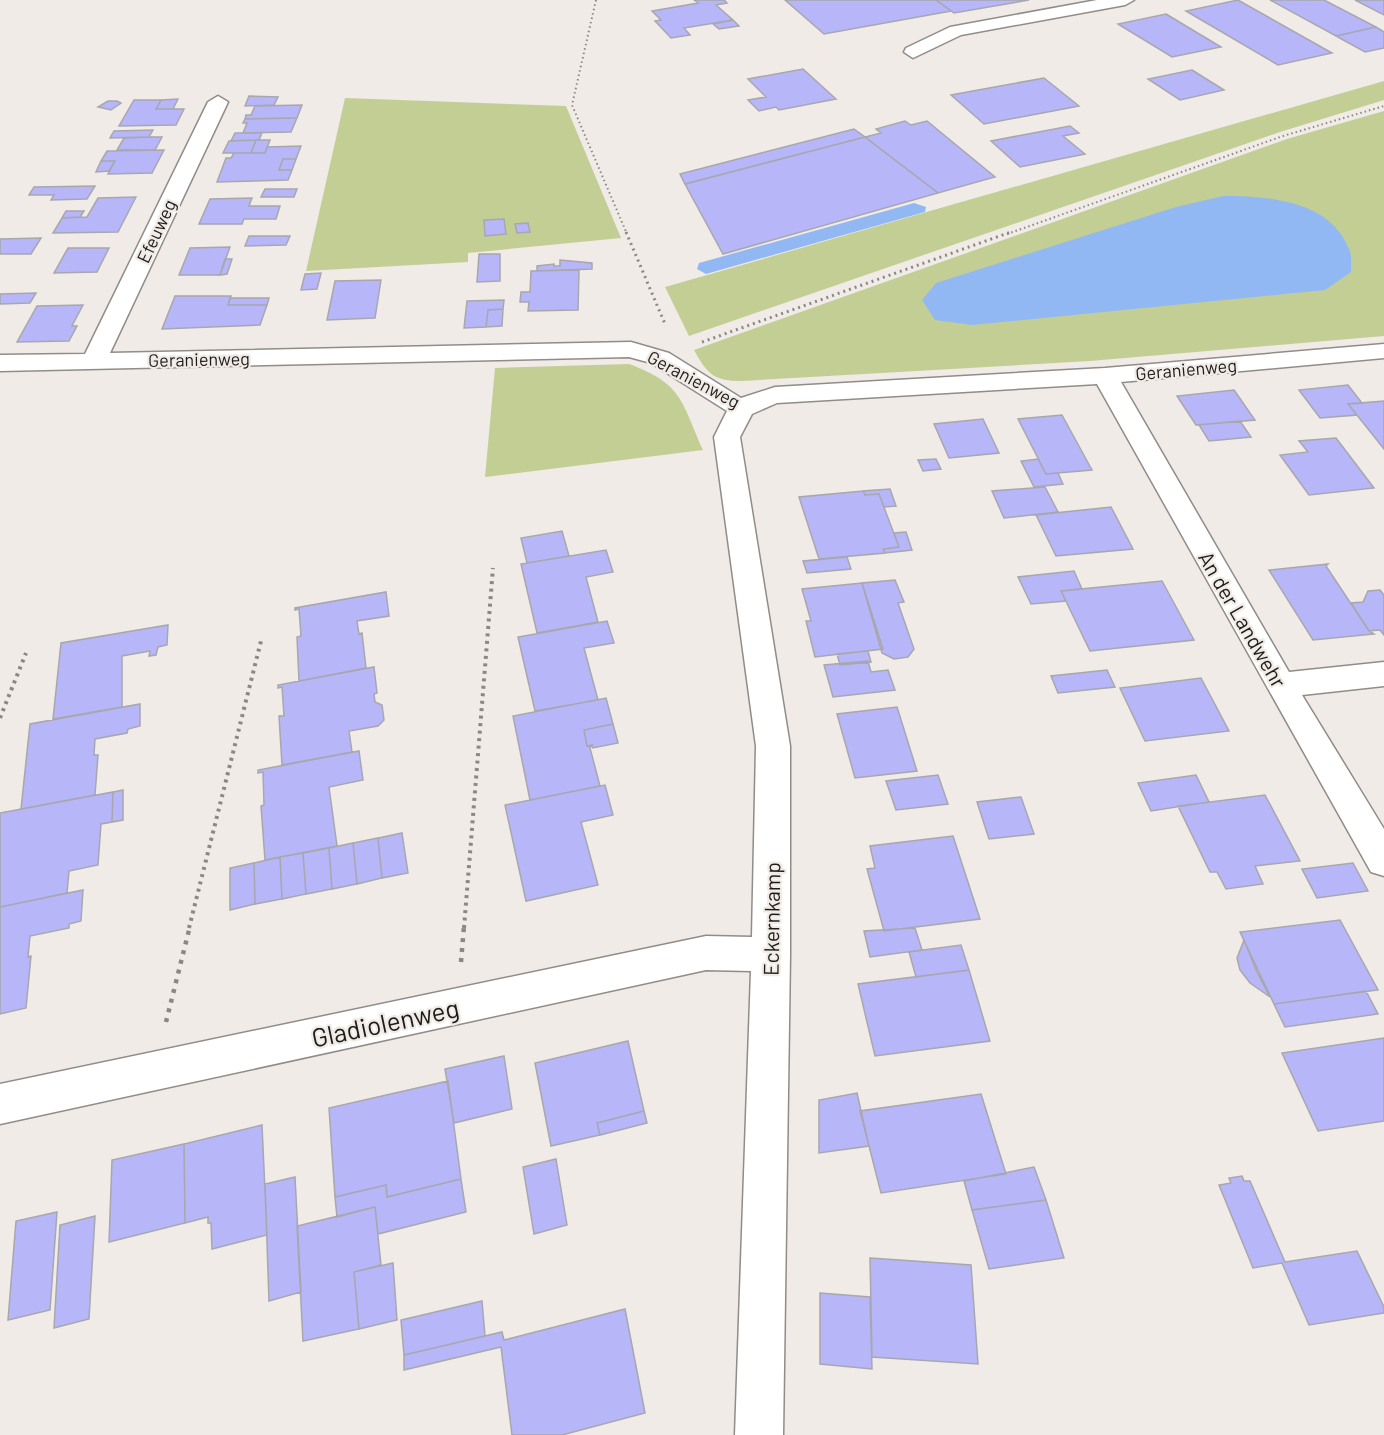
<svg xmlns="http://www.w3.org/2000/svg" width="1384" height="1435" font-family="Barlow,sans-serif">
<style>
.green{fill:#c3ce95}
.water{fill:#92b8f3}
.building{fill:#b6b6f9;stroke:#a7a7ad;stroke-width:1.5}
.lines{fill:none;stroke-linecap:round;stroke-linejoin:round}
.street-casing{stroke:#918c88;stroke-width:3}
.path-far3{stroke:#8b8884;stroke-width:2;stroke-dasharray:1.5 3;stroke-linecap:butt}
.path-far2{stroke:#8b8884;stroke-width:3;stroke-dasharray:2 4;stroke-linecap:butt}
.path-far1{stroke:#8b8884;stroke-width:4;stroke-dasharray:3 4.5;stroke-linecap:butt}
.path{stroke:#8b8884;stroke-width:4.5;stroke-dasharray:4 6;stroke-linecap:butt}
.street{fill:#fff;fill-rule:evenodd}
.labels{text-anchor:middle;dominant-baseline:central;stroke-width:4.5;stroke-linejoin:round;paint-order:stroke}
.far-street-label{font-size:18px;fill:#1e1c1a;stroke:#f0ebe6}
.street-label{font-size:21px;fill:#1e1c1a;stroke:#f0ebe6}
.near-street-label{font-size:26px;fill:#1e1c1a;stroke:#f0ebe6}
</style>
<rect width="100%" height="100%" fill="#f0ebe6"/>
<path class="green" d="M1384,81V100L1280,132L689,336L665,287Z
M345,98L566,106L621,238L468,253V262L306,271Z
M1384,111V336L1090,361L742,381C714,381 708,375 694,350L1287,139Z
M629,364C683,384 681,401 703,450L485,477L495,368Z"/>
<path class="water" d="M1223,196C1268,196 1330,200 1349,249C1352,255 1351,265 1351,272L1325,290L972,325L935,320L922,300L936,283L1176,207Z
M914,203L926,207L925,212L706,274L697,269L699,263Z"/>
<path class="building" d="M694,0H724L727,3L716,5L733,20L684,28L690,35L671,38L655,21L661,20L652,11L698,3Z
M785,0H936L951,11L824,34Z
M936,0H1029L954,13Z
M1238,0L1332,53L1278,65L1186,11Z
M1270,0H1324L1376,27L1336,36Z
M1355,0H1384V15Z
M1166,14L1221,47L1172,57L1118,24Z
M733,20L739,26L719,29L713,24Z
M1376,27L1384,32V48L1365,52L1336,36Z
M803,69L836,99L779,110L776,107L759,111L748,100L766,97L748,79Z
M1192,70L1224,90L1180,100L1148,79Z
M1044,78L1079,106L984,124L951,95Z
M249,96L278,97L274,105L245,106Z
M178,99L173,109H156L161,100Z
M134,100H161L156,109H184L176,125L119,126Z
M108,101H117L121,103L111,110L98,107Z
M302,105L297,118L245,119L246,115H251L255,106Z
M297,118L291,132L243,133L247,123H243L245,119Z
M905,121L911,125L927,121L995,177L938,193L865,137L881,133L876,129Z
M1070,126L1079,133L1063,136L1085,154L1020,167L991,141Z
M854,129L865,137L685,184L680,174Z
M153,130L149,137L110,138L114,131Z
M235,133H262L259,140L231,141Z
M149,137H162L155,150H117L124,138Z
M865,137L938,193L723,254L685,184Z
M256,140L251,153H223L229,141Z
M256,140H270L265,153H251Z
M301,146L296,159H283L279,170H292L288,180L217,182L226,158H231L234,153H265L267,147Z
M164,150L152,173L108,174L115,161H101L107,151Z
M283,159H296L292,170H279Z
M101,161H115L109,171L96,172Z
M95,186L87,199L51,200L54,195H29L34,187Z
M265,189H297L294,197H261Z
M136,197L118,232L53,233L62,218L87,217L98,198Z
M252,198L249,206H280L276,219H244L242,224H199L210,199Z
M66,211H84L80,217L62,218Z
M504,219L506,234L485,236L484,220Z
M528,223L530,232L517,233L515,224Z
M249,236H290L286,245L245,246Z
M41,238L31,254H0V239Z
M230,247L220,275H179L190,248Z
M68,248H109L97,272L54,273Z
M479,254H500V281L477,282Z
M225,259H232L227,274L220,275Z
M560,260L592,263V269L537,271V266L554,264V266H560Z
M579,270L578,310L528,311L529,302H520L521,292H530L531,271Z
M321,273L317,289L301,290L305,274Z
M381,280L375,318L327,320L335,281Z
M36,293L30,303L0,304V294Z
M175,296H231L228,305H267L260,325L162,329Z
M230,298H269L267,305H228Z
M504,300L503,309L488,310L486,327L464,328L467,301Z
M83,305L72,326H77L69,341L17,342L37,306Z
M503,309L502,326L486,327L488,310Z
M1348,385L1362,403L1348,404L1357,415L1320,418L1299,390Z
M1234,390L1255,420L1196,425L1177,396Z
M1384,401V449L1348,404Z
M1062,415L1092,470L1046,474L1018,419Z
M983,419L999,453L949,458L934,424Z
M1240,421L1251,437L1209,441L1199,425Z
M1336,438L1374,488L1309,495L1280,455L1308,452L1299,441Z
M936,459L941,469L923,471L918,460Z
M1038,459L1046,474L1058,473L1063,484L1034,487L1021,461Z
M1045,487L1058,512L1004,518L992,491Z
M890,489L896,506L884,507L879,494L865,495L863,491Z
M863,491L865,495L879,494L899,547L883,549L885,553L819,559L799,497Z
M1111,507L1133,549L1056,556L1036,515Z
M562,531L569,556L527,563L521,538Z
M906,532L912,550L885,553L883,549L899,547L894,533Z
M606,550L613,572L586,577L598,622L537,633L521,564Z
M847,557L851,569L807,573L803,561Z
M1328,564L1326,566L1369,631L1374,634L1313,640L1269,570Z
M1074,571L1082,589L1061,591L1066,601L1031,604L1018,577Z
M895,580L904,602L898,603L914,649L908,657L894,659L882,653L862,583Z
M1162,581L1194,640L1090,651L1061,591Z
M862,583L883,649L815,657L806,621H811L802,589Z
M1380,590L1384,595V635L1380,630L1369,631L1351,603L1363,602L1368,591Z
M386,592L389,616L357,621L359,634L362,633L366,668L299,681L297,637L301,636L299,609L295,610V608Z
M607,621L614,643L584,648L598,700L535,711L518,637Z
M168,625L167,645L158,647L156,655L149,656L150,651L122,656V707L53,719L61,643Z
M868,651L871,662L840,665L837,654Z
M868,661L871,672L888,670L895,690L833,697L824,665Z
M374,667L377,693L374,694L375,702L382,705L384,720L378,726L349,731L352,752L282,765L279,716H284L282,687L278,688V685Z
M1107,670L1115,687L1058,693L1051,676Z
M1201,678L1229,731L1145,741L1120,688Z
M606,698L613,724L584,730L587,746L592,745L590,748L600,786L530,800L513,716Z
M140,704V726L128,729L127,733L95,739L94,755H98L95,795L21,809L30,724Z
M897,707L917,771L855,778L837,714Z
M613,724L618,743L593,748L592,745L587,746L584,730Z
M359,751L363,780L329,787L337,846L265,860L261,806L264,805L263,772L258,773V770Z
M938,775L948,804L896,810L886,781Z
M1196,775L1209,802L1151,811L1138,783Z
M605,785L613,815L581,822L598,885L526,901L505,805Z
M123,790V820L112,822L113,792Z
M113,792L112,822L101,824L98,865L69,871L67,893L0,907V813Z
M1265,795L1300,861L1255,866L1263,884L1226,889L1217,872H1210L1178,806Z
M1021,797L1034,834L989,839L977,802Z
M402,833L408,873L382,878L378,838Z
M953,836L980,919L884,931L867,869L875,868L870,846Z
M378,838L382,878L357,884L353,843Z
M353,843L357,884L332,889L329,848Z
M329,848L332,889L306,894L303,853Z
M303,853L306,894L282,899L280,857Z
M280,857L282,899L255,904L254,863Z
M254,863L255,904L230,910V868Z
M1353,863L1368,891L1317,898L1302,869Z
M83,890L81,921L69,924V928L30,936L28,957L31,956L26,1008L0,1014V907Z
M1340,920L1378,990L1274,1004L1240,932Z
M915,928L922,950L870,957L864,931Z
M1244,940L1257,972L1270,997L1250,983L1240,970L1237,958Z
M961,945L969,970L916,977L909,952Z
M969,970L990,1041L875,1056L858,984Z
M1366,991L1378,1014L1285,1027L1274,1004Z
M1384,1038V1121L1318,1131L1282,1053Z
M628,1041L644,1111L597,1123L600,1135L551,1146L535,1063Z
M504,1056L512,1109L454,1123L445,1069Z
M448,1081L461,1179L387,1197L386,1185L335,1197L329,1108Z
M857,1093L869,1146L819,1153V1100Z
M981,1094L1006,1174L881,1193L860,1111Z
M644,1111L647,1123L600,1135L597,1123Z
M262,1125L267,1235L212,1249L211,1223H208V1217L185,1223L184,1144Z
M184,1144L185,1223L109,1242L112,1160Z
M556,1159L567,1225L534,1234L523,1167Z
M1034,1167L1046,1200L972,1210L964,1181Z
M1242,1176L1244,1181H1250L1285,1262L1357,1251L1384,1307V1313L1309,1325L1282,1263L1253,1268L1219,1185L1231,1183L1229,1178Z
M295,1177L301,1292L269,1301L265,1184Z
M461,1179L466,1212L378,1234L375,1207L337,1217L335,1197L386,1185L387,1197Z
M1046,1200L1064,1258L989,1269L972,1210Z
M375,1207L381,1265L354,1272L359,1329L303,1341L297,1226Z
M57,1212L50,1310L8,1320L16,1221Z
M95,1216L89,1319L54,1328L60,1225Z
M870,1258L971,1265L978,1364L872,1357Z
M393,1263L397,1320L359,1329L354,1272Z
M820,1293L870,1297L872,1369L820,1364Z
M482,1301L485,1336L404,1355L401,1320Z
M625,1309L645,1413L562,1435H512L501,1347L404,1370V1355L502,1332L504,1340Z"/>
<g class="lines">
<g class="street-casing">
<path id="street" d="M1097,0H1134L1125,5L961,35L913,58L904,52L906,48L950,27Z
M218,96L228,102L110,353L631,342L669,353L741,398L775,387L1105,368L1384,344V358L1121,382L1289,672L1384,662V686L1302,695L1384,829V876L1371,872L1097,384L777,403L752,414L740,437L790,746V955L783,1435H735L751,971L706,970L0,1124V1084L706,936L752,937L756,746L714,437L727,411L651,363L629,357L0,371V355L85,354L208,102Z"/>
</g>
<path class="path-far3" d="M596,0L572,105L627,234
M1007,234L1283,136L1384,106"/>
<path class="path-far2" d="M626,232L665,324
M702,342L1011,232"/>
<path class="path-far1" d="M0,718L26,653
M189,928L261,641
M464,928L493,568"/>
<path class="path" d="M461,962L464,926
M166,1022L190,926"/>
<use href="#street" class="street"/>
</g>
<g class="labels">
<g class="far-street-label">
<text transform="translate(156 231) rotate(-65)">Efeuweg</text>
<text transform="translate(199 359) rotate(-1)">Geranienweg</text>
<text transform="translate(1186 369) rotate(-5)">Geranienweg</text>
<text transform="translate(694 379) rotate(28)">Geranienweg</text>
</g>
<g class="street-label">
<text transform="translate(1243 619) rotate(60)">An der Landwehr</text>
<text transform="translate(771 919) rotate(-89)">Eckernkamp</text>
</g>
<g class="near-street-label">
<text transform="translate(385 1022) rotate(-12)">Gladiolenweg</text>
</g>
</g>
</svg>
